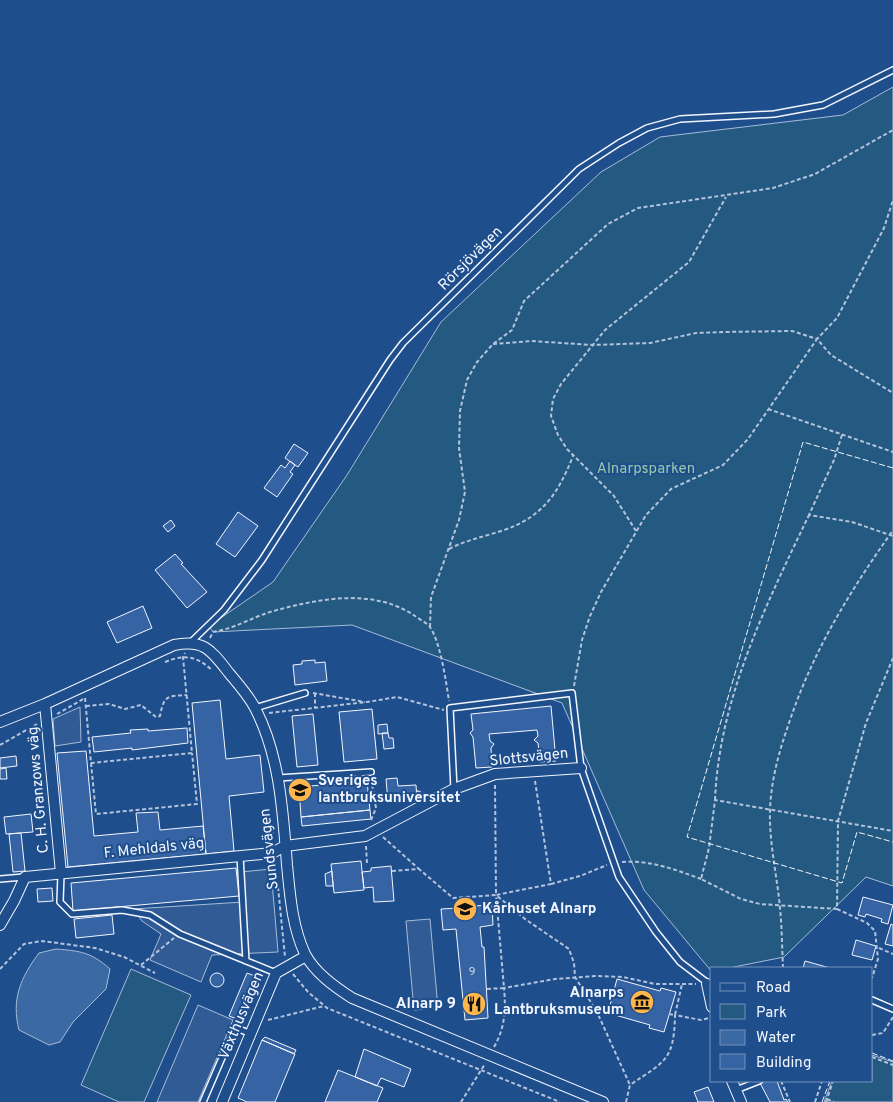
<svg xmlns="http://www.w3.org/2000/svg" width="893" height="1102" font-family="Overpass,sans-serif">
<style>
.green{fill:#245a82;stroke:#a8bbd7}
.parking{fill:#305b95;stroke:#a8bbd7}
.water{fill:#3b69a3;stroke:#a8bbd7}
.building{fill:#3563a3;stroke:#f2f6ff}
.lines{fill:none;stroke-linecap:round;stroke-linejoin:round}
.lane-casing{stroke:#f2f6ff;stroke-width:8}
.street-casing{stroke:#f2f6ff;stroke-width:12}
.path{stroke:#b3c4dc;stroke-width:2;stroke-dasharray:4 2.5;stroke-linecap:butt}
.lane{stroke:#1f4e8c;stroke-width:5}
.street{stroke:#1f4e8c;stroke-width:10}
.fence{stroke:#f2f6ff;stroke-width:1;stroke-dasharray:6 2.5;stroke-linecap:butt}
.labels{text-anchor:middle;dominant-baseline:central;stroke-width:4;stroke-linejoin:round;paint-order:stroke}
.number-label{font-size:12px;fill:#c3d1e8}
.street-label{font-size:15px;fill:#f2f6ff;stroke:#1f4e8c}
.park-label{font-size:15px;fill:#97c8a6;stroke:#1f4e8c}
.poi-label{font-size:15px;font-weight:bold;fill:#f2f6ff;stroke:#1f4e8c;text-anchor:start}
</style>
<rect width="100%" height="100%" fill="#1f4e8c"/>
<path class="green" d="M893,87V886L866,877L784,957L729,968H712V972L644,890L562,703L352,625L213,632L209,626L273,582L347,475L441,322L601,172L660,137L843,115Z
M131,969L191,995L144,1102H119L81,1085Z
M872,1055L893,1062V1102H824L832,1081H872Z"/>
<path class="parking" d="M80,707L81,742L55,746L53,719Z
M271,869L278,952L212,955L201,982L150,960L161,934L142,921L133,909L243,902L241,872Z
M430,919L438,1008L414,1010L406,921Z
M198,1005L233,1020L198,1102H157Z"/>
<path class="water" d="M56,949C80,951 91,952 110,969L106,989L73,1022L60,1042L49,1045L19,1030C11,999 21,977 39,953Z"/>
<path class="building" d="M294,444L308,453L298,467L285,458Z
M290,461L295,465L290,472L293,474L277,497L264,488L281,465L285,468Z
M238,512L258,526L235,557L216,544Z
M171,520L175,526L168,532L163,526Z
M175,554L183,563L181,564L207,592L187,608L155,570Z
M143,606L152,628L117,643L107,622Z
M315,660V663L325,662L327,681L295,685L293,665L302,664V661Z
M220,700L226,759L260,755L264,792L229,796L234,851L206,854L192,703Z
M551,706L556,761L540,762L538,743L534,740L538,736L537,730L489,734L490,741L494,744L491,748L492,767L476,768L473,737L470,733L473,730L471,714Z
M372,709L377,759L344,762L339,712Z
M313,714L318,765L297,767L292,716Z
M387,724L388,733L378,734V725Z
M187,728L188,743L132,750V748L94,752L92,737L131,733L130,730L148,729V731Z
M382,733H388L389,738H393L394,748L384,749Z
M86,751L94,836L138,832L136,813L158,812L160,830L203,826L206,854L68,867L57,753Z
M16,756L17,766L0,768V758Z
M6,768L7,779H0V769Z
M397,778L398,786L416,785L417,799L388,802L386,779Z
M367,781L370,810L301,817L299,787Z
M370,810L371,819L302,826L301,817Z
M31,814L33,832L6,834L4,817Z
M21,833L25,871L13,872L9,834Z
M361,861L364,890L334,893L331,864Z
M391,866L394,901L374,902L373,887L364,888L362,872L371,871V868Z
M236,868L239,896L73,911L71,883Z
M332,871L333,886H326L325,874Z
M52,888L53,901L38,902L37,889Z
M863,897L893,905L888,924L881,922L882,919L866,914L865,917L858,915Z
M473,901L474,906L492,905L493,925L480,927L482,947H484L488,1018L465,1020L456,929L443,930L441,909L459,908V902Z
M112,915L114,934L76,938L74,919Z
M891,924L893,925V946L885,944Z
M856,940L876,946L872,960L852,955Z
M805,961L830,968H803Z
M247,973L260,978L242,1021L229,1016Z
M210 980a7 7 0 1 1 14 0a7 7 0 1 1-14 0Z
M617,979L660,991L661,988L676,992L664,1032L649,1028L650,1025L608,1013Z
M265,1037L296,1050L294,1054L262,1040Z
M262,1040L295,1054L275,1102H247L238,1098Z
M364,1049L411,1069L404,1087L381,1078L377,1086L355,1077Z
M338,1070L383,1088L377,1102H325Z
M766,1081H777L784,1100L786,1099L788,1102H770L760,1083Z
M708,1087L714,1102H698L694,1092Z"/>
<g class="lines">
<g class="lane-casing">
<path id="lane" d="M191,642L224,610L262,560L390,360L403,343L579,169L619,143L647,128L680,119L774,114L823,105L893,70
M255,708L305,693
M278,778L371,772
M454,789L450,708L572,693L581,768L619,877L656,932L680,962L709,984
M240,856L246,961
M61,874L60,902L72,914L122,910L150,915L180,934L276,973
M0,879L24,877
M872,1000L893,1009
M736,1090L759,1081
M203,1102L234,1030L239,1029L251,1034"/>
</g>
<g class="street-casing">
<path id="street" d="M45,704L61,873
M0,722L45,704L174,645C204,639 211,650 229,673C238,684 250,697 256,710C280,757 283,813 287,865C290,895 292,926 305,954C315,973 335,987 352,998L603,1102
M0,925L14,901L25,877L272,853L285,846L365,836L454,789L495,774L581,768
M707,984L712,1007
M732,1081L741,1102
M222,1102L276,973L306,956"/>
</g>
<path class="path" d="M493,344L531,341L593,345L650,343L696,333L723,332L792,331L817,339L837,318L884,228L893,200
M768,409L893,452
M842,435L834,460L809,515L852,522L893,536
M636,531L614,496L567,449L558,435L551,416L553,399L561,384L605,330L689,262L726,197
M449,549C466,540 483,537 501,531C542,518 558,494 573,456
M430,627L431,597L459,520L465,492L459,448L460,411L467,380L477,362L493,344L512,330L524,301L608,224L638,208L773,188L815,174L893,130
M210,638L213,632C233,629 251,618 270,612C316,599 373,587 415,616C419,619 427,623 430,627C441,644 446,682 449,701
M893,658L866,723L838,821L837,909L760,904L741,899L701,879L709,848L715,800L893,831
M165,662C185,654 196,656 212,670
M574,686L582,640L590,616L601,592L646,515L671,489L723,465L748,439L817,339L831,355L893,393
M313,693L365,702
M315,693V708
M85,698L91,763L192,753L183,657L185,653
M86,706L109,704L125,709L141,705L156,717L160,716C164,696 166,696 187,695
M269,713L367,702L397,697L444,710
M57,714L85,698
M0,745L37,724
M91,763L96,814L197,804L192,753
M495,785L496,895L551,884L535,781
M417,791L424,793
M715,800C719,699 766,605 809,515
M371,820L376,808L371,778
M383,837L419,869
M272,841L273,825
M366,846L367,864
M622,862C650,860 674,869 701,879
M392,871L419,869L453,898L496,895L525,919L569,949L574,963L575,977L597,1012L630,1085
M551,884L580,876L607,865
M278,887L285,957
M837,909L867,923L875,931L878,959L872,978
M879,948L893,954
M141,965L174,938
M783,968C782,948 782,928 780,908C777,875 769,843 770,810C771,782 778,755 787,729C812,652 847,596 893,530
M0,969L24,944L42,941L95,948L124,957L155,973
M293,974L308,992L327,1008L560,1102
M487,989L504,988L496,895
M669,1014L675,1015L682,984
M268,1020L324,1006
M872,1035L883,1033L893,1017
M494,1047C505,1028 506,1009 504,988L555,979L595,976L623,977L655,984H696
M872,1057L893,1065
M781,1081L790,1102
M827,1099L834,1102
M461,1102L485,1064
M626,1102L630,1085C665,1061 674,1061 675,1015L701,1020L709,1018
M815,1102L822,1081
M826,1102L833,1081"/>
<use href="#lane" class="lane"/>
<use href="#street" class="street"/>
<path class="fence" d="M893,468L803,442L687,837L842,883L857,832L893,842
M872,1053L893,1061
M822,1102L830,1081"/>
</g>
<defs>
<g id="university-disc" transform="scale(1.25)"><circle r="9.5" fill="#ffb74d" stroke="#1f4e8c"/><path d="M0-5L7-2L0 1L-7-2ZM-4 1L0 2.5L4 1V4Q0 6-4 4Z" fill="#111"/></g>
<g id="museum-disc" transform="scale(1.25)"><circle r="9.5" fill="#ffb74d" stroke="#1f4e8c"/><path d="M0-6L6-3V-2H-6V-3ZM-5-1h2V3h-2ZM-1-1h2V3h-2ZM3-1h2V3H3ZM-6 4H6V6H-6Z" fill="#111"/></g>
<g id="restaurant-disc" transform="scale(1.25)"><circle r="9.5" fill="#ffb74d" stroke="#1f4e8c"/><path d="M-5-6h1v4h1v-4h1v4h1v-4h1v5L-1.5 .5V6h-2V.5L-5-1ZM5-6V6H3V1.5H1.5Q1.5-4 5-6Z" fill="#111"/></g>
</defs>
<g fill-rule="evenodd">
<use href="#university-disc" x="300" y="790"/>
<use href="#university-disc" x="465" y="909"/>
<use href="#museum-disc" x="642" y="1002"/>
<use href="#restaurant-disc" x="474" y="1004"/>
</g>
<g class="labels">
<g class="number-label">
<text x="472" y="972">9</text>
</g>
<g class="street-label">
<text transform="translate(471 259) rotate(-45)">Rörsjövägen</text>
<text transform="translate(529 758) rotate(-6)">Slottsvägen</text>
<text transform="translate(39 790) rotate(-95)">C. H. Granzows väg</text>
<text transform="translate(154 849) rotate(-6)">F. Mehldals väg</text>
<text transform="translate(270 849) rotate(-96)">Sundsvägen</text>
<text transform="translate(242 1016) rotate(-67)">Växthusvägen</text>
</g>
<g class="park-label">
<text x="646" y="469">Alnarpsparken</text>
</g>
<g class="poi-label">
<text x="318" y="781">Sveriges<tspan x="318" dy="17">lantbruksuniversitet</tspan></text>
<text x="482" y="909">Kårhuset Alnarp</text>
<text x="624" y="993" text-anchor="end">Alnarps<tspan x="624" dy="17">Lantbruksmuseum</tspan></text>
<text x="456" y="1004" text-anchor="end">Alnarp 9</text>
</g>
</g>
<rect x="710" y="967" width="162" height="115" fill="#1f4e8c" stroke="#7391ba"/>
<rect x="720" y="983" width="25" height="8" fill="#1f4e8c" stroke="#7391ba"/>
<text x="756" y="992" font-size="15" fill="#f2f6ff">Road</text>
<rect x="720" y="1004" width="25" height="15" fill="#245a82" stroke="#7391ba"/>
<text x="756" y="1017" font-size="15" fill="#f2f6ff">Park</text>
<rect x="720" y="1030" width="25" height="15" fill="#3b69a3" stroke="#7391ba"/>
<text x="756" y="1042" font-size="15" fill="#f2f6ff">Water</text>
<rect x="720" y="1054" width="25" height="15" fill="#3563a3" stroke="#7391ba"/>
<text x="756" y="1067" font-size="15" fill="#f2f6ff">Building</text>
</svg>
